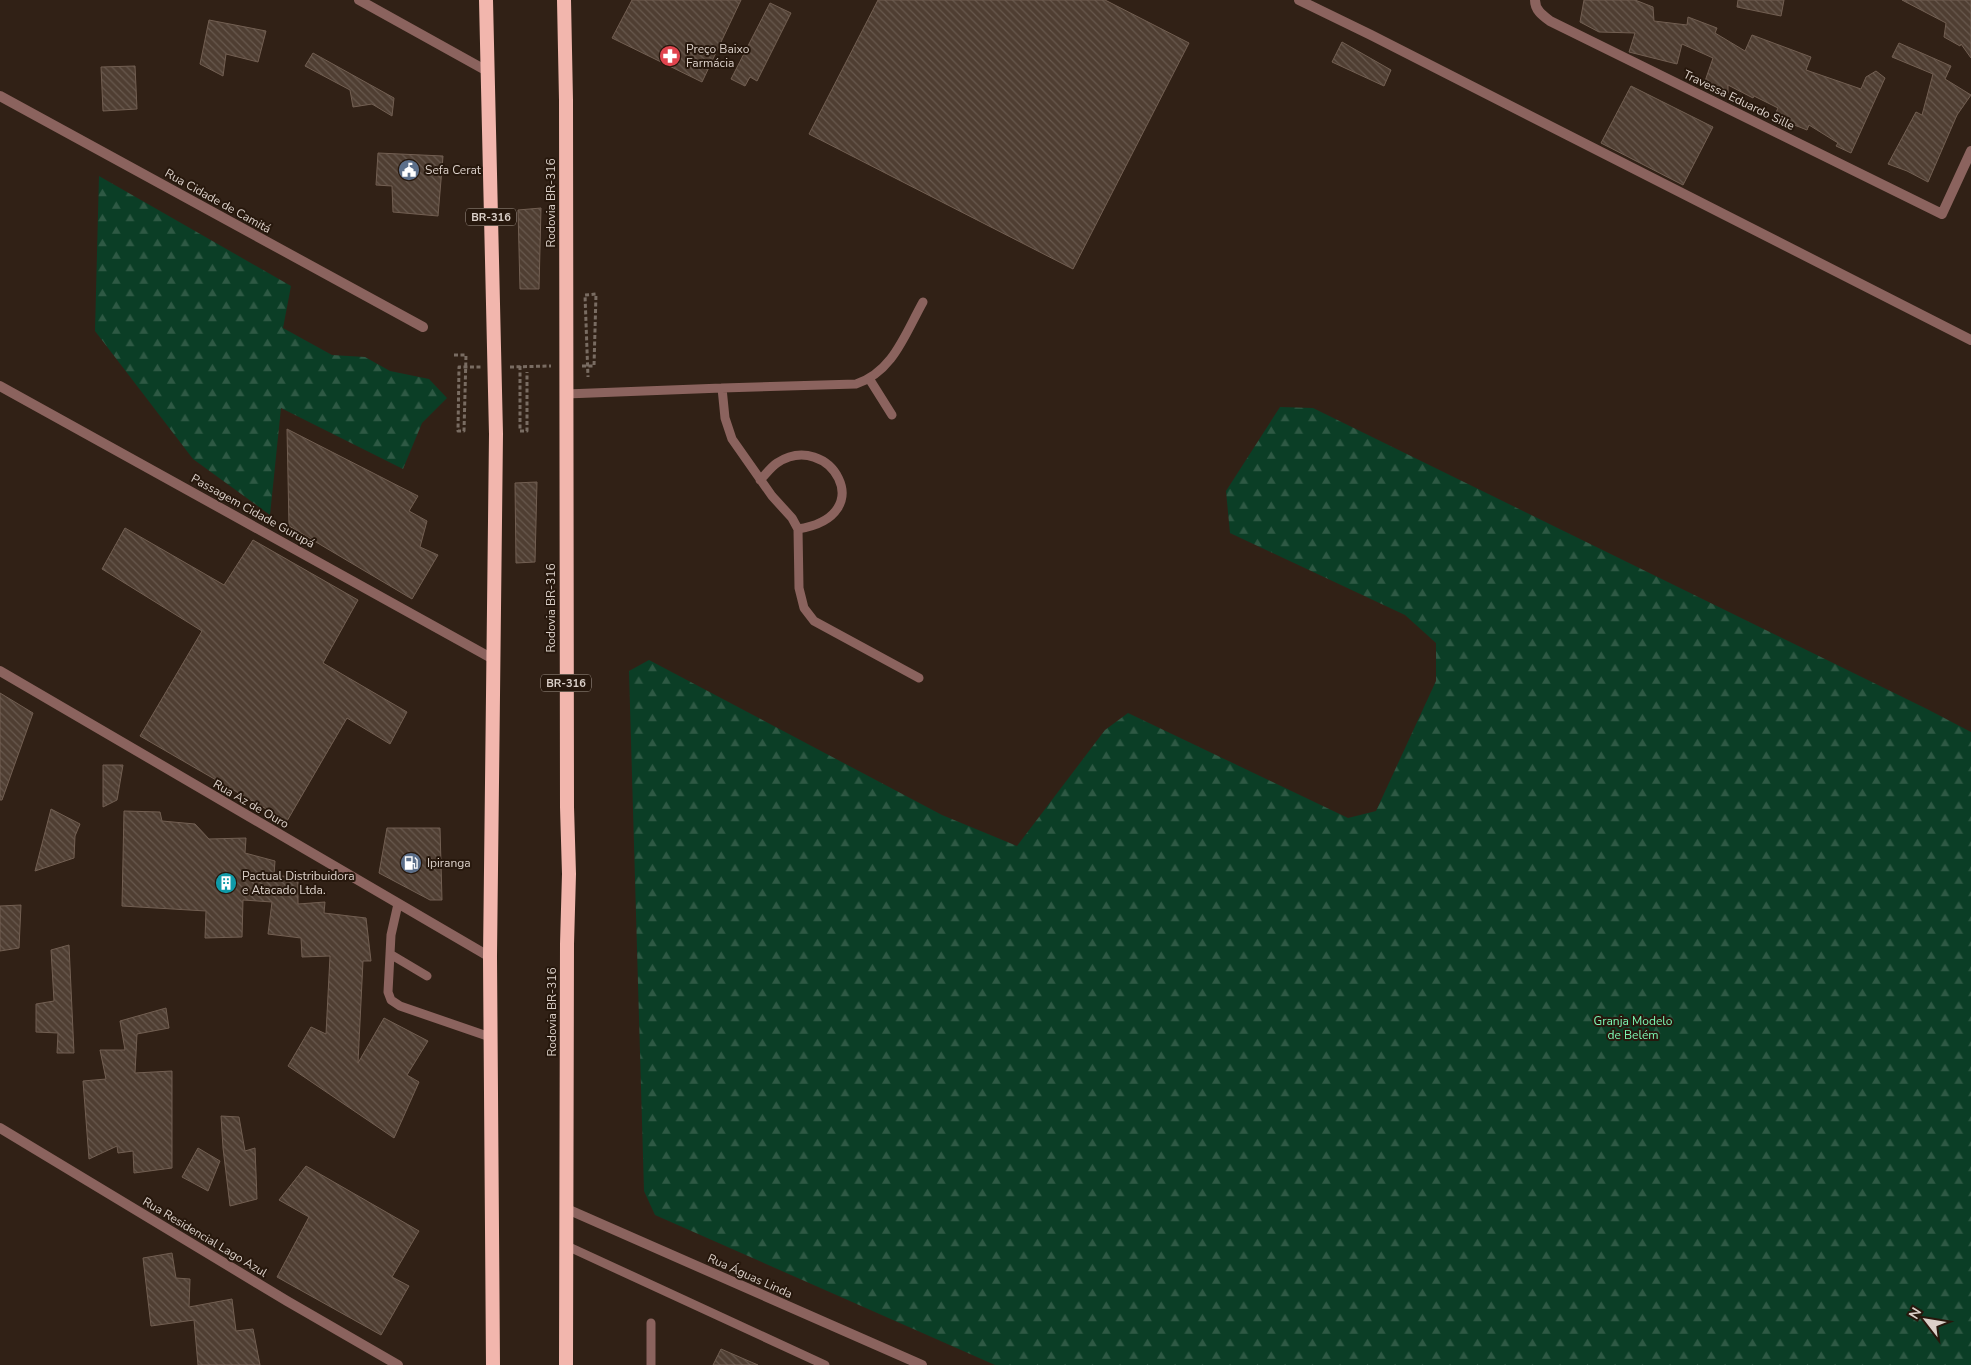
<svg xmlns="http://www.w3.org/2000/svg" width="1971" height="1365" font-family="'Nunito Sans',sans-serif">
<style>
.forest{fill:url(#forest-firs)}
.building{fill:url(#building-back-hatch);stroke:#725f52}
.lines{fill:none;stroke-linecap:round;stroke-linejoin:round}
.path{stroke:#796c62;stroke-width:3;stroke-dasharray:4 2.5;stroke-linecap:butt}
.service{stroke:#8b635e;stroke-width:9}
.minor{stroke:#8b635e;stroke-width:10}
.trunk{stroke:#f2b6ad;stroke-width:14}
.labels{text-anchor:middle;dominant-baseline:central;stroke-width:4;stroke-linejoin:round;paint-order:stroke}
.shield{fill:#27180d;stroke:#a69a91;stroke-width:1}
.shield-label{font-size:11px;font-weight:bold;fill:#dcd1ca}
.poi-label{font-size:12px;fill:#dcd1ca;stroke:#27180d;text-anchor:start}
.street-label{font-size:12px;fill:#dcd1ca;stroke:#27180d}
.park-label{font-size:12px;fill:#7dfab7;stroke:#27180d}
</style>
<defs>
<pattern id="forest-firs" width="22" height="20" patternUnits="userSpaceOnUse" patternTransform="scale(1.25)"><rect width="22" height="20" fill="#0b3e26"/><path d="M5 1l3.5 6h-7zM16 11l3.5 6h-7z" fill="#2e5944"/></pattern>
<pattern id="building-back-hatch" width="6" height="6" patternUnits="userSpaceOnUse" patternTransform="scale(1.25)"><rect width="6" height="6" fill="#4f3e32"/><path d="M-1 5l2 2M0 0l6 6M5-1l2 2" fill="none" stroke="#68594e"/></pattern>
</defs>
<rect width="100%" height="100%" fill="#312116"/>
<path class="forest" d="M99,176L291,286L283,328L332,355L365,357L390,371L429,379L447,398L422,423L403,469L281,408L270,515L193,459L95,331Z
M1280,407L1313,408L1927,709L1971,732V1365H995L655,1215L644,1191L629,671L649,660L942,815L1017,846L1105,730L1128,713L1348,818L1376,811L1436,681V643L1405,615L1230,533L1226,491Z"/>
<path class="building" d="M632,0H741L702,82L612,38Z
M878,0H1105L1189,43L1073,269L809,134Z
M1584,0H1635L1653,7L1654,21L1687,25L1688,17L1717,28L1715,33L1745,51L1752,35L1811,57L1806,70L1861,89L1866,77L1876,71L1885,78L1851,153L1836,146L1838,143L1809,125L1807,130L1774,117L1778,108L1754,96L1753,98L1728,85V93L1704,84L1713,58L1682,44L1677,64L1629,52L1635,33L1599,32L1580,22Z
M1738,0H1784L1781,16L1737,7Z
M1902,0H1971V58L1961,44L1960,46L1944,37L1946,23Z
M770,3L791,13L757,81L750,77L745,86L731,79Z
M209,20L266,31L258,62L226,54L223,76L200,64Z
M1342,42L1391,70L1384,86L1332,62Z
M1899,43L1951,66L1945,79L1971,95L1957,115L1928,182L1907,171L1888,164L1916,112L1922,115L1933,74L1892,57Z
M313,53L394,98L392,116L372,104L353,107L350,90L305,66Z
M135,66L137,109L103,111L101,67Z
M1631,86L1713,127L1683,185L1601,143Z
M378,153L443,156L438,216L393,212L392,186L376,185Z
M541,208L539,289H520L518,210Z
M287,429L418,496L409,511L427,521L420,547L438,555L412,599L289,526Z
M537,482L535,562L516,563L515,483Z
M125,528L224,585L253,540L358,600L323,663L407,712L390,744L347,718L287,821L140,736L202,631L102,569Z
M0,693L33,713L2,800H0Z
M103,765H123L117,800L103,807Z
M51,809L80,824L75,836L74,858L35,871Z
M124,811L160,812L162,821L195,824L209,839L246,838L245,853L275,861L274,875L298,878V904L325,902L324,913L366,918L371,961H363L358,1063L384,1018L428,1041L407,1075L419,1082L394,1138L288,1066L311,1027L326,1034L330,956L302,957L301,938L268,934L272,902L243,900L242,937L205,938L206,911L122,906Z
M387,828H440L442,900H430L379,873Z
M21,905L19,948L0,951V906Z
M69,945L74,1053H57L58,1033L36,1032V1004L54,1001L51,950Z
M166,1008L169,1028L137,1034L135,1073L172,1071V1168L134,1173L133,1151L118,1153L117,1146L89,1159L83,1081L106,1079L100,1050H125L120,1021Z
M221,1116L239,1117L245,1151L255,1148L257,1199L230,1206L223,1148Z
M198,1148L220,1161L208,1191L182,1177Z
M306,1166L419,1231L392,1277L409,1286L381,1335L277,1277L309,1217L279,1200Z
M172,1253L176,1278L190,1279L189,1307L232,1299L236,1331L253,1329L260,1365H198L194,1320L151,1326L143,1258Z
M721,1349L758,1365H713Z"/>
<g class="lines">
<path class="path" d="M454,355H466L464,431H458L459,367H481
M520,366V431H527V372
M582,366H594L596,294L585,295L588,377
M510,367L551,366"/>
<path class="service" d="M870,380L892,415
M566,394L722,388
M760,480C766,474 771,467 777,463C829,429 882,516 798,529L792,518L772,496L732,439L725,418L722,388L856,384C893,372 905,334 923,302
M798,529L799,588L804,608L814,621L919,678
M398,904L391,935L388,992L391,1000L400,1006L490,1037
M390,954L427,976
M567,1246L825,1365
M651,1365V1323"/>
<path class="minor" d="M359,0L487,71
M1299,0L1371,35L1971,340
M1535,0C1535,10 1542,15 1550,21L1942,214L1971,151
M0,96L423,327
M0,386L493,659
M0,671L490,957
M0,1128L287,1301L398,1365
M567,1209L922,1365"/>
<path class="trunk" d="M486,0L496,434L490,957L493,1365
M564,0L566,100L567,807L569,874L567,944L566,1365"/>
</g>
<defs>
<g id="pharmacy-disc" transform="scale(1.125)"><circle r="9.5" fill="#e0444e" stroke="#27180d"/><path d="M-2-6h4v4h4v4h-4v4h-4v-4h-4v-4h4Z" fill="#fff"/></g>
<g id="civic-disc" transform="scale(1.125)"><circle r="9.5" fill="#5c6f8a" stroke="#27180d"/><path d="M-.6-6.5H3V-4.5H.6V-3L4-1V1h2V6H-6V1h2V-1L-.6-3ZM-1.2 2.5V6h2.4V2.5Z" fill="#fff"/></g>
<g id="fuel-disc" transform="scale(1.125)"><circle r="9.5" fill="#5c6f8a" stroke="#27180d"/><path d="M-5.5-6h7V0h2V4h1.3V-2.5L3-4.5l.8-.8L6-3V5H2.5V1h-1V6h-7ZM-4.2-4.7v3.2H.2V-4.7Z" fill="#fff"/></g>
<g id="building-disc" transform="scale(1.125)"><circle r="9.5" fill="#0f9aa8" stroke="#27180d"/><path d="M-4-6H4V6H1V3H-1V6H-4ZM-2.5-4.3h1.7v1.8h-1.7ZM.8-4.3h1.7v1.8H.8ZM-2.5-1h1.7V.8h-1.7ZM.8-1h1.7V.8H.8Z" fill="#fff"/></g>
</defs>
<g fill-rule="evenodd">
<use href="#pharmacy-disc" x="670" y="56"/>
<use href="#civic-disc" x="409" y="170"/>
<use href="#fuel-disc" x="411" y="863"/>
<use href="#building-disc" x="226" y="883"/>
</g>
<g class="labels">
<g class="shield">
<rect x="466" y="208.5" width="50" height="17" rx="4"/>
<rect x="541" y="674.5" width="50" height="17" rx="4"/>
</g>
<g class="shield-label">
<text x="491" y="217">BR-316</text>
<text x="566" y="683">BR-316</text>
</g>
<g class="poi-label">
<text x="686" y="49">Preço Baixo<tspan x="686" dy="14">Farmácia</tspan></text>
<text x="425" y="170">Sefa Cerat</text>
<text x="427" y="863">Ipiranga</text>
<text x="242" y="876">Pactual Distribuidora<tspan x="242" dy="14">e Atacado Ltda.</tspan></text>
</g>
<g class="street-label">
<text transform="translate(1739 100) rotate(26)">Travessa Eduardo Sille</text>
<text transform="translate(218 201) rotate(29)">Rua Cidade de Camitá</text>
<text transform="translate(551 203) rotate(-90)">Rodovia BR-316</text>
<text transform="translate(253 511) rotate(29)">Passagem Cidade Gurupá</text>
<text transform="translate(551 608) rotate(-90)">Rodovia BR-316</text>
<text transform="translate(251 804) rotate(30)">Rua Az de Ouro</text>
<text transform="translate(552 1012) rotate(-90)">Rodovia BR-316</text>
<text transform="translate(205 1237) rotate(31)">Rua Residencial Lago Azul</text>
<text transform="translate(750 1276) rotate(24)">Rua Águas Linda</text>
</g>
<g class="park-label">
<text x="1633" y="1021">Granja Modelo<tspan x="1633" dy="14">de Belém</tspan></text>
</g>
</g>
<g transform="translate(1926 1320) rotate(301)" stroke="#27180d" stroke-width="4" paint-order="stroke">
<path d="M0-4L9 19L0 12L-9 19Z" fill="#dcd1ca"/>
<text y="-8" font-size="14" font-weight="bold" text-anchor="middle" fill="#dcd1ca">N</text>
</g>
</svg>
